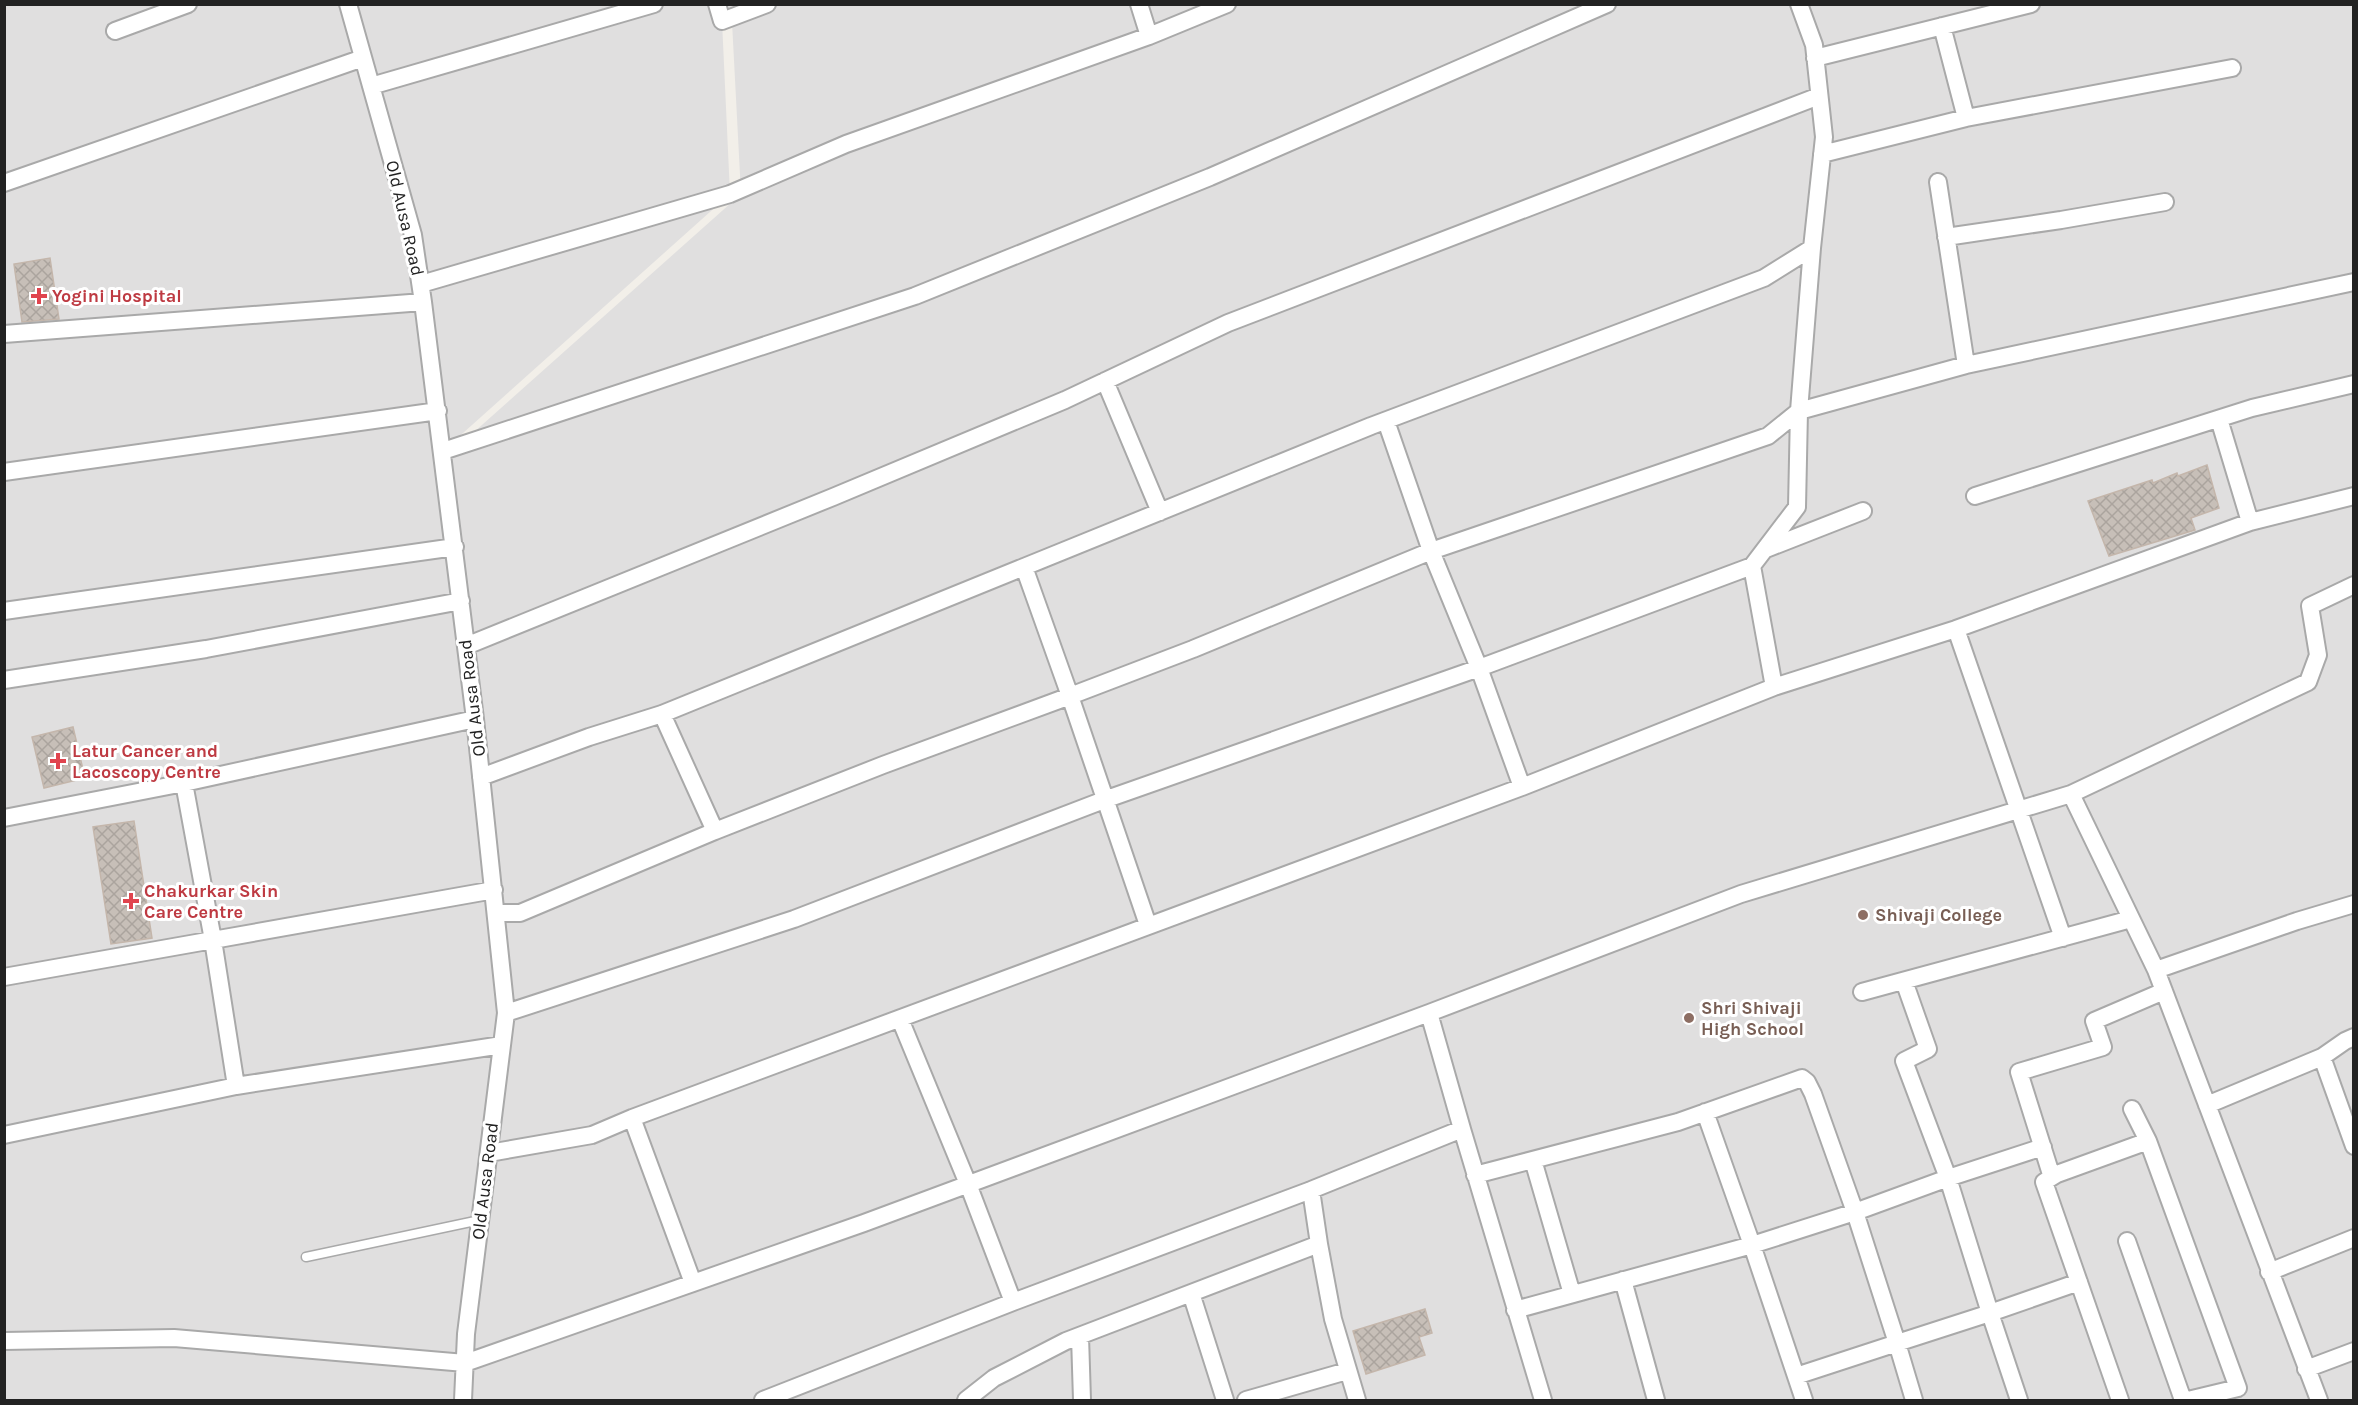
<svg xmlns="http://www.w3.org/2000/svg" width="2358" height="1405" font-family="Karla,sans-serif">
<style>
.residential{fill:#e0dfdf}
.building{fill:url(#building-cross-hatch);stroke:#c4b6ab;stroke-width:1.5}
.lines{fill:none;stroke-linecap:round;stroke-linejoin:round}
.service-casing{stroke:#a9a9a9;stroke-width:11}
.minor-casing{stroke:#a9a9a9;stroke-width:20}
.service{stroke:#fff;stroke-width:8}
.minor{stroke:#fff;stroke-width:16}
.health-dot{fill:#e0444e;stroke:#fff;stroke-width:2}
.education-dot{fill:#8d6e63;stroke:#fff;stroke-width:2}
.labels{text-anchor:middle;dominant-baseline:central;stroke-width:6;stroke-linejoin:round;paint-order:stroke}
.street-label{font-size:18px;fill:#222;stroke:#fff}
.health-label{font-size:18px;font-weight:bold;fill:#be3a42;stroke:#fff;text-anchor:start}
.education-label{font-size:18px;font-weight:bold;fill:#785e54;stroke:#fff;text-anchor:start}
</style>
<defs>
<pattern id="building-cross-hatch" width="8" height="8" patternUnits="userSpaceOnUse" patternTransform="scale(1.5)"><rect width="8" height="8" fill="#c7bfb8"/><path d="M0 0l8 8M0 8l8-8" fill="none" stroke="#aba49e"/></pattern>
</defs>
<rect width="100%" height="100%" fill="#f2efe9"/>
<path class="residential" d="M5,5H717L722,21L730,194L453,442L455,449L741,194L732,22L727,5H2353V1400H5Z"/>
<path class="building" d="M50,258L59,319L22,322L14,264Z
M2207,465L2219,508L2191,518L2195,530L2109,556L2088,501L2152,480L2153,483L2177,473L2178,476Z
M73,727L85,778L44,788L32,737Z
M134,821L152,938L111,944L93,827Z
M1425,1309L1432,1333L1419,1337L1425,1355L1366,1374L1353,1331Z"/>
<g class="lines">
<g class="service-casing">
<path id="service" d="M306,1257L480,1220"/>
</g>
<g class="minor-casing">
<path id="minor" d="M348,4L413,235L423,302L475,719L506,1013L466,1334L463,1400
M717,4L722,21L767,4
M115,31L188,4
M1149,36L1227,4
M1815,58L2031,4
M371,86L654,4
M1966,118L2232,68
M1822,154L1966,118L1942,26
M4,183L363,58
M1946,237L2061,220L2165,202
M421,284L730,194L846,144L1149,36L1139,4
M4,334L423,302
M1966,365L2354,282
M1105,381L1160,512
M2219,419L2250,522
M443,451L915,296L1210,177L1607,4
M4,472L438,411
M1975,496L2252,408L2354,384
M1766,549L1863,511
M4,611L455,547
M1956,629L2250,522L2354,496
M466,646L833,497L1065,400L1228,323L1819,96
M4,680L206,649L461,601
M1774,687L1956,629L2063,938
M481,777L589,737L662,714L1371,426L1764,278L1812,248L1824,137L1814,45L1799,4
M184,783L213,940L494,890
M1522,787L1774,687L1752,566L1797,507L1799,411L1966,365L1938,182
M2071,794L2308,682L2318,655L2310,606L2354,585
M4,818L184,783L475,719
M715,831L883,765L1070,696L1024,567
M496,913H520L715,831L662,714
M1148,925L1070,696L1193,649L1431,551L1386,421
M2156,970L2319,1400
M4,977L213,940L236,1086L4,1135
M1904,981L1928,1049L1904,1061L1948,1178L2043,1147
M1862,992L2131,919
M506,1013L794,919L1104,800L1479,668L1431,551L1768,436L1799,411L1812,248
M2322,1057L2345,1041L2354,1037
M236,1086L502,1045
M2207,1105L2322,1057L2354,1146
M2132,1109L2148,1141L2057,1174L2050,1171L2019,1072L2103,1047L2094,1021L2164,991
M1705,1112L1752,1245L1804,1400
M632,1118L693,1283
M1462,1129L1543,1400
M2148,1141L2238,1388L2188,1400
M489,1153L592,1135L632,1118L1522,787L1479,668L1752,566
M1533,1160L1572,1294
M2057,1174L2044,1182L2120,1400
M1475,1175L1678,1122L1802,1078L1807,1082L1813,1094L1855,1212L1948,1178L1990,1313L2079,1282
M2127,1241L2183,1400
M1319,1244L1333,1319L1357,1400
M2269,1272L2354,1238
M1623,1280L1656,1400
M1191,1293L1225,1400
M1013,1302L1311,1190L1462,1129L1429,1013
M1515,1310L1752,1245L1855,1212L1897,1343L1990,1313L2019,1400
M1080,1336L1082,1400
M4,1341L174,1338L465,1363L864,1223L1429,1013L1741,894L2071,794L2156,970L2297,921L2354,904
M2306,1369L2354,1351
M1796,1376L1897,1343L1914,1400
M763,1400L1013,1302L968,1184L900,1019
M966,1400L994,1378L1066,1341L1319,1244L1311,1190
M1246,1400L1347,1371"/>
</g>
<use href="#service" class="service"/>
<use href="#minor" class="minor"/>
</g>
<g class="health-dot">
<path d="M36 287h6v6h6v6h-6v6h-6v-6h-6v-6h6z"/>
<path d="M55 752h6v6h6v6h-6v6h-6v-6h-6v-6h6z"/>
<path d="M128 892h6v6h6v6h-6v6h-6v-6h-6v-6h6z"/>
</g>
<g class="education-dot">
<circle cx="1863" cy="915" r="6"/>
<circle cx="1689" cy="1018" r="6"/>
</g>
<g class="labels">
<g class="street-label">
<text transform="translate(405 218) rotate(77)">Old Ausa Road</text>
<text transform="translate(472 698) rotate(-97)">Old Ausa Road</text>
<text transform="translate(485 1181) rotate(-83)">Old Ausa Road</text>
</g>
<g class="health-label">
<text x="52" y="296">Yogini Hospital</text>
<text x="72" y="751">Latur Cancer and<tspan x="72" dy="21">Lacoscopy Centre</tspan></text>
<text x="144" y="891">Chakurkar Skin<tspan x="144" dy="21">Care Centre</tspan></text>
</g>
<g class="education-label">
<text x="1875" y="915">Shivaji College</text>
<text x="1701" y="1008">Shri Shivaji<tspan x="1701" dy="21">High School</tspan></text>
</g>
</g>
<rect width="2358" height="1405" fill="none" stroke="#222222" stroke-width="12"/>
</svg>
